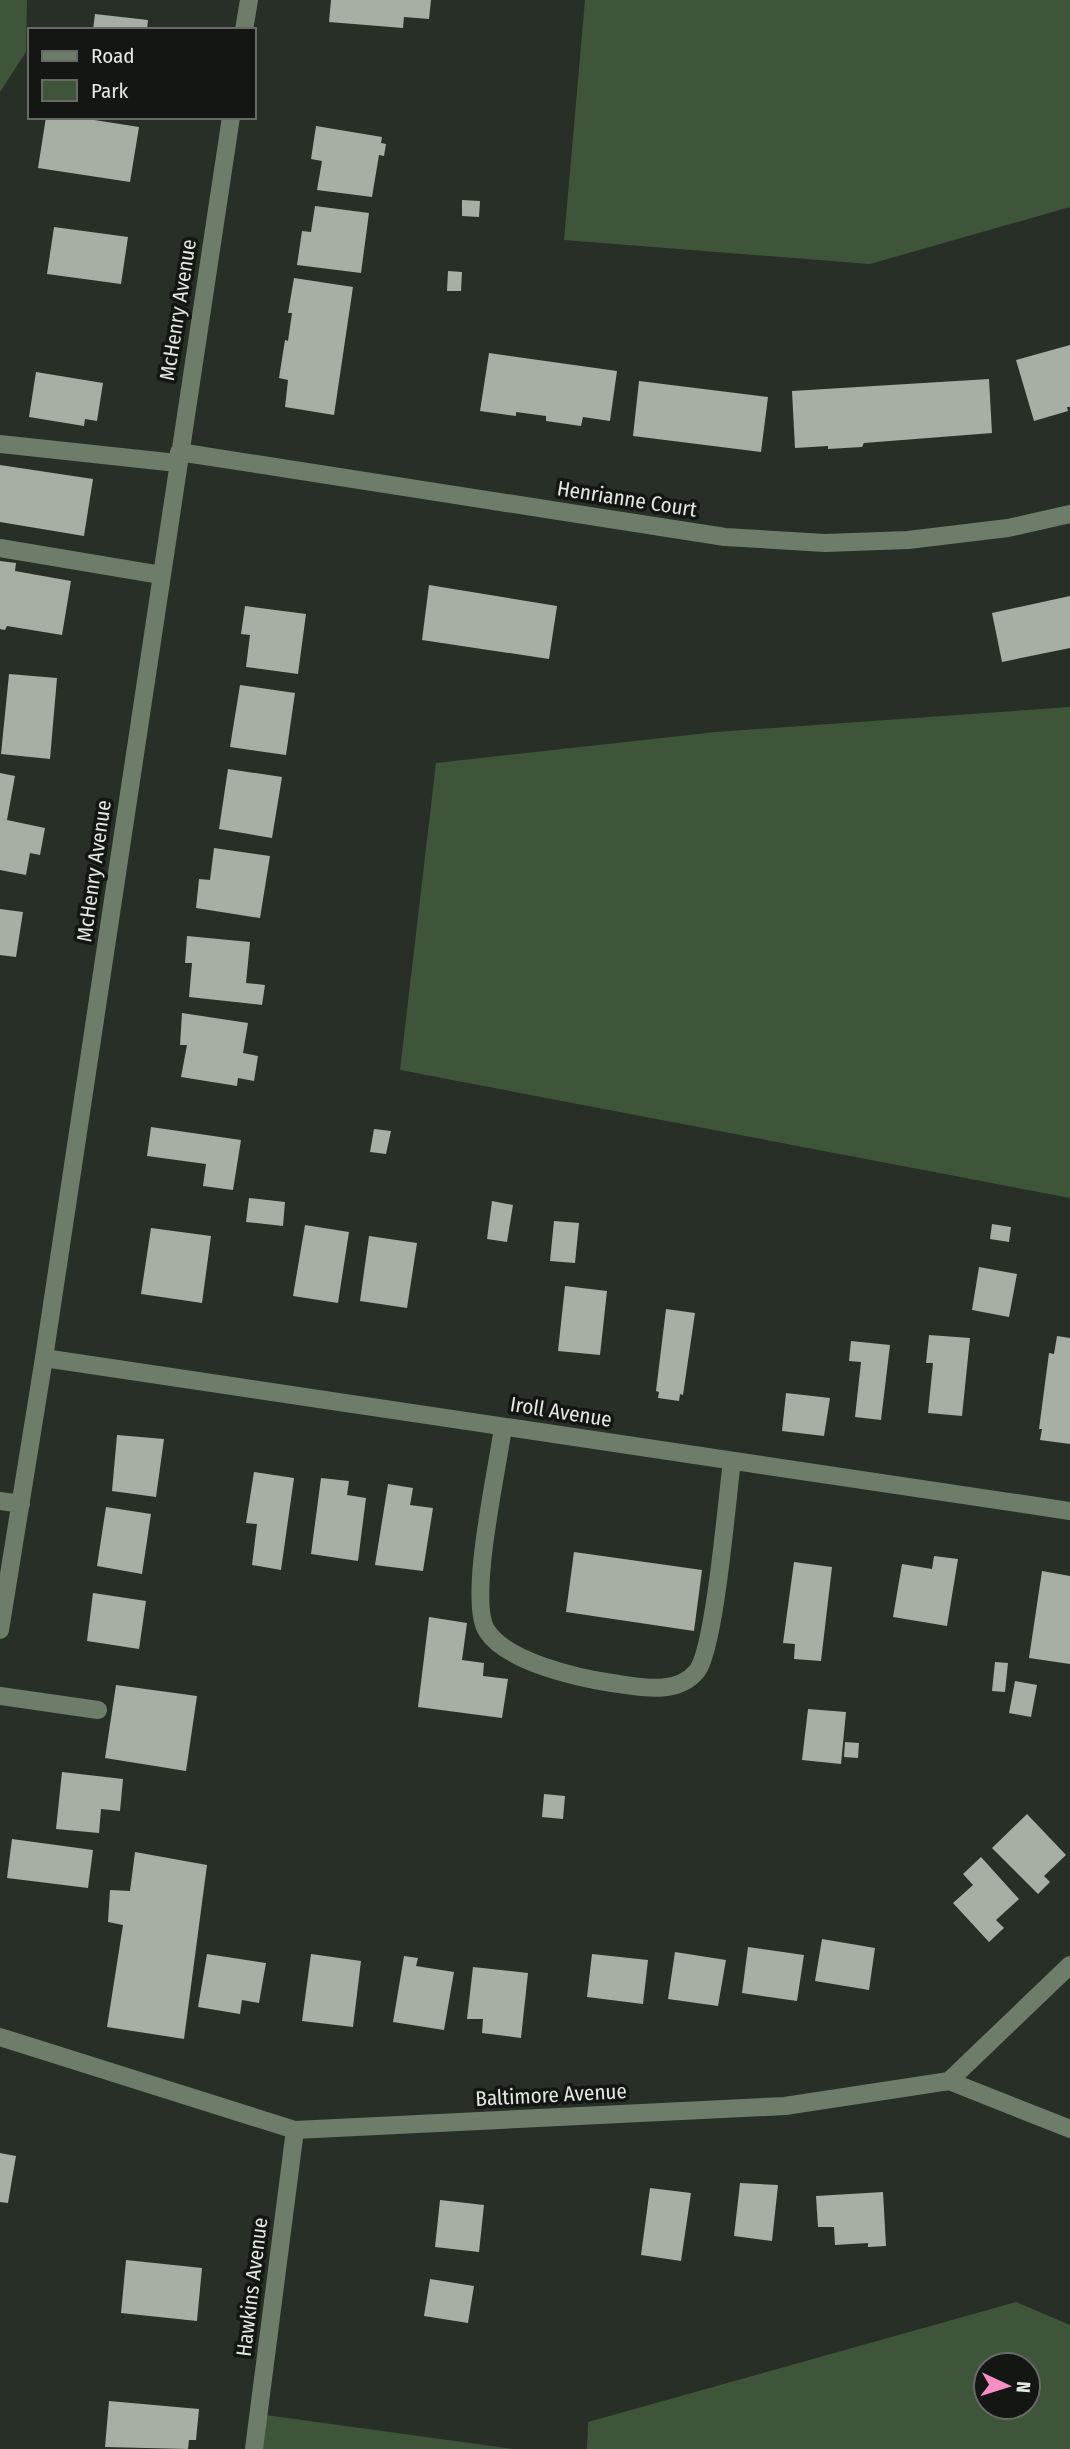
<svg xmlns="http://www.w3.org/2000/svg" width="1070" height="2449" font-family="'Fira Sans Condensed',sans-serif">
<style>
.green{fill:#3f5539;fill-rule:evenodd}
.building{fill:#a7afa4}
.lines{fill:none;stroke-linecap:round;stroke-linejoin:round}
.minor{stroke:#6e7d6a;stroke-width:18}
.labels{text-anchor:middle;dominant-baseline:central;stroke-width:7;stroke-linejoin:round;paint-order:stroke}
.street-label{font-size:21px;fill:#e4e9e3;stroke:#131612}
</style>
<rect width="100%" height="100%" fill="#282f26"/>
<path class="green" d="M0,0H27L26,52L0,92Z
M585,0H1070V207L870,264L564,240Z
M1070,707V1198L400,1070L436,763L716,732Z
M1016,2302L1070,2325V2449H587L588,2422ZM986,2365H1028V2407H986Z
M258,2414L513,2449H254Z"/>
<path class="building" d="M331,0H431L429,19L404,17L403,28L329,22Z
M95,14L148,20L147,30H93Z
M46,117H75L139,127L130,182L38,168Z
M316,126L382,137L381,143L386,144L384,156L379,155L372,197L317,190L322,161L311,159Z
M462,200L480,201L479,217L462,216Z
M315,206L369,213L361,273L297,265L302,231L311,232Z
M54,227L128,237L121,284L47,274Z
M448,271L462,272L461,291H447Z
M294,278L353,287L334,415L285,407L288,380L279,378L285,340L288,341L292,313H288Z
M1070,345V407H1067L1068,411L1034,421L1016,360Z
M489,353L617,371L610,421L583,417L581,426L546,421V416L516,412V416L480,411Z
M36,372L103,383L97,421L85,419L84,426L29,417Z
M989,379L992,433L864,443L862,447L828,449V446L795,448L792,391Z
M639,381L768,397L761,452L633,436Z
M0,465L93,479L84,536L0,522Z
M0,561L16,563L15,571L71,581L62,635L7,626L5,630L0,629Z
M429,585L557,606L549,659L422,640Z
M1070,596V648L1002,662L992,613Z
M245,606L306,614L298,674L246,667L250,635L241,634Z
M9,674L57,678L50,759L1,754Z
M240,685L295,693L286,755L230,747Z
M228,769L282,777L272,838L219,829Z
M0,773L15,776L7,820L45,828L40,855L30,853L26,875L0,870Z
M214,848L270,856L260,918L196,908L199,879L210,880Z
M0,909L23,912L16,957L0,955Z
M187,936L250,942L246,983L265,985L262,1005L189,997L192,963H185Z
M182,1013L248,1023L243,1053L258,1056L254,1081L238,1078L237,1086L181,1077L187,1045H180Z
M151,1127L241,1140L233,1190L203,1186L206,1164L147,1156Z
M374,1129L391,1131L386,1154L370,1152Z
M249,1198L285,1202L283,1226L246,1222Z
M492,1201L513,1205L507,1242L487,1239Z
M554,1221L579,1223L575,1263L550,1261Z
M992,1224L1011,1227L1009,1242L990,1239Z
M305,1225L349,1232L338,1303L293,1296Z
M151,1228L211,1236L202,1303L141,1294Z
M369,1236L417,1243L407,1308L360,1301Z
M979,1267L1017,1274L1009,1317L972,1310Z
M565,1286L607,1291L600,1355L558,1351Z
M666,1309L695,1313L683,1395L680,1394L679,1401L658,1398L659,1392L656,1391Z
M929,1335L970,1338L962,1416L928,1413L933,1363H926Z
M1057,1336L1070,1338V1444L1040,1440L1042,1429H1039L1049,1353L1054,1354Z
M851,1341L890,1345L881,1420L855,1417L861,1362L849,1361Z
M786,1393L830,1398L824,1436L782,1431Z
M117,1435L164,1439L156,1497L112,1491Z
M254,1472L294,1478L281,1570L252,1565L257,1524L246,1523Z
M321,1478L349,1481L347,1495L366,1498L358,1561L311,1554Z
M388,1484L413,1488L410,1505L433,1508L423,1571L375,1565Z
M106,1507L151,1514L142,1574L97,1566Z
M574,1552L702,1570L694,1631L566,1612Z
M934,1556L958,1559L947,1626L893,1617L902,1564L932,1569Z
M794,1562L832,1567L821,1661L794,1659L795,1644L783,1643Z
M1042,1571L1070,1576V1664L1029,1658Z
M93,1593L146,1601L139,1649L87,1641Z
M429,1617L467,1623L462,1660L484,1663L483,1676L508,1679L502,1718L418,1707Z
M995,1662L1008,1663L1005,1692L992,1691Z
M1015,1681L1037,1685L1031,1717L1009,1713Z
M116,1685L197,1696L186,1771L105,1758Z
M808,1709L846,1712L841,1764L802,1760Z
M845,1742L859,1743L858,1758L844,1757Z
M62,1772L123,1779L120,1811L101,1809L99,1833L56,1829Z
M544,1794L565,1796L563,1819L542,1817Z
M1027,1814L1066,1855L1044,1876L1050,1882L1038,1894L992,1848Z
M12,1839L93,1850L88,1888L7,1878Z
M135,1852L207,1865L184,2039L107,2027L123,1925L108,1922L110,1890L130,1891Z
M981,1857L1019,1899L996,1920L1004,1928L989,1942L953,1903L973,1885L963,1874Z
M822,1939L875,1948L869,1990L815,1981Z
M748,1947L804,1955L797,2001L742,1993Z
M675,1952L726,1960L718,2006L668,1999Z
M207,1954L266,1963L259,2003L242,2000L240,2014L198,2007Z
M311,1954L361,1961L353,2027L302,2021Z
M592,1954L648,1960L643,2004L587,1997Z
M404,1956L418,1958L416,1966L454,1972L444,2030L393,2022Z
M473,1967L528,1973L521,2038L482,2033L483,2019H467Z
M0,2153L16,2156L8,2203L0,2202Z
M740,2183L778,2185L772,2241L734,2236Z
M650,2188L691,2193L681,2261L641,2255Z
M883,2192L886,2246L868,2247V2243L835,2245L834,2227H818L816,2196Z
M440,2200L484,2205L479,2252L435,2247Z
M126,2260L202,2268L197,2321L121,2313Z
M430,2279L474,2286L468,2323L424,2316Z
M109,2401L199,2409L196,2440H189L188,2449L105,2447Z"/>
<g class="lines">
<path class="minor" d="M244,30L249,0
M0,444L177,463
M179,452L725,537L825,543L908,540L1008,528L1070,514
M0,548L161,575
M44,1358L1070,1511
M503,1427C498,1467 467,1602 487,1631C507,1662 578,1678 612,1683C640,1687 677,1696 697,1671C715,1648 727,1498 732,1461
M0,1501L21,1504
M0,1630L44,1358L231,117
M0,1696L98,1710
M0,2037L295,2130L785,2106L949,2081L1070,1965
M949,2081L1070,2129
M254,2449L295,2130"/>
</g>
<g class="labels">
<g class="street-label">
<text transform="translate(178 310) rotate(-81)">McHenry Avenue</text>
<text transform="translate(627 499) rotate(9)">Henrianne Court</text>
<text transform="translate(94 871) rotate(-82)">McHenry Avenue</text>
<text transform="translate(561 1412) rotate(9)">Iroll Avenue</text>
<text transform="translate(551 2095) rotate(-3)">Baltimore Avenue</text>
<text transform="translate(252 2287) rotate(-83)">Hawkins Avenue</text>
</g>
</g>
<rect x="28" y="28" width="228" height="91" fill="#131612" stroke="#676a66" stroke-width="2"/>
<rect x="42" y="51" width="35" height="10" fill="#6e7d6a" stroke="#676a66" stroke-width="2"/>
<text x="91" y="63" font-size="21" fill="#e4e9e3">Road</text>
<rect x="42" y="80" width="35" height="21" fill="#3f5539" stroke="#676a66" stroke-width="2"/>
<text x="91" y="98" font-size="21" fill="#e4e9e3">Park</text>
<g transform="translate(1007 2386) rotate(94)"><circle r="33" fill="#131612" stroke="#676a66" stroke-width="2"/>
<path d="M0-5L12 26L0 18L-12 26Z" fill="#fa8fc6"/>
<text y="-10" font-size="19" font-weight="bold" text-anchor="middle" fill="#e4e9e3">N</text>
</g>
</svg>
